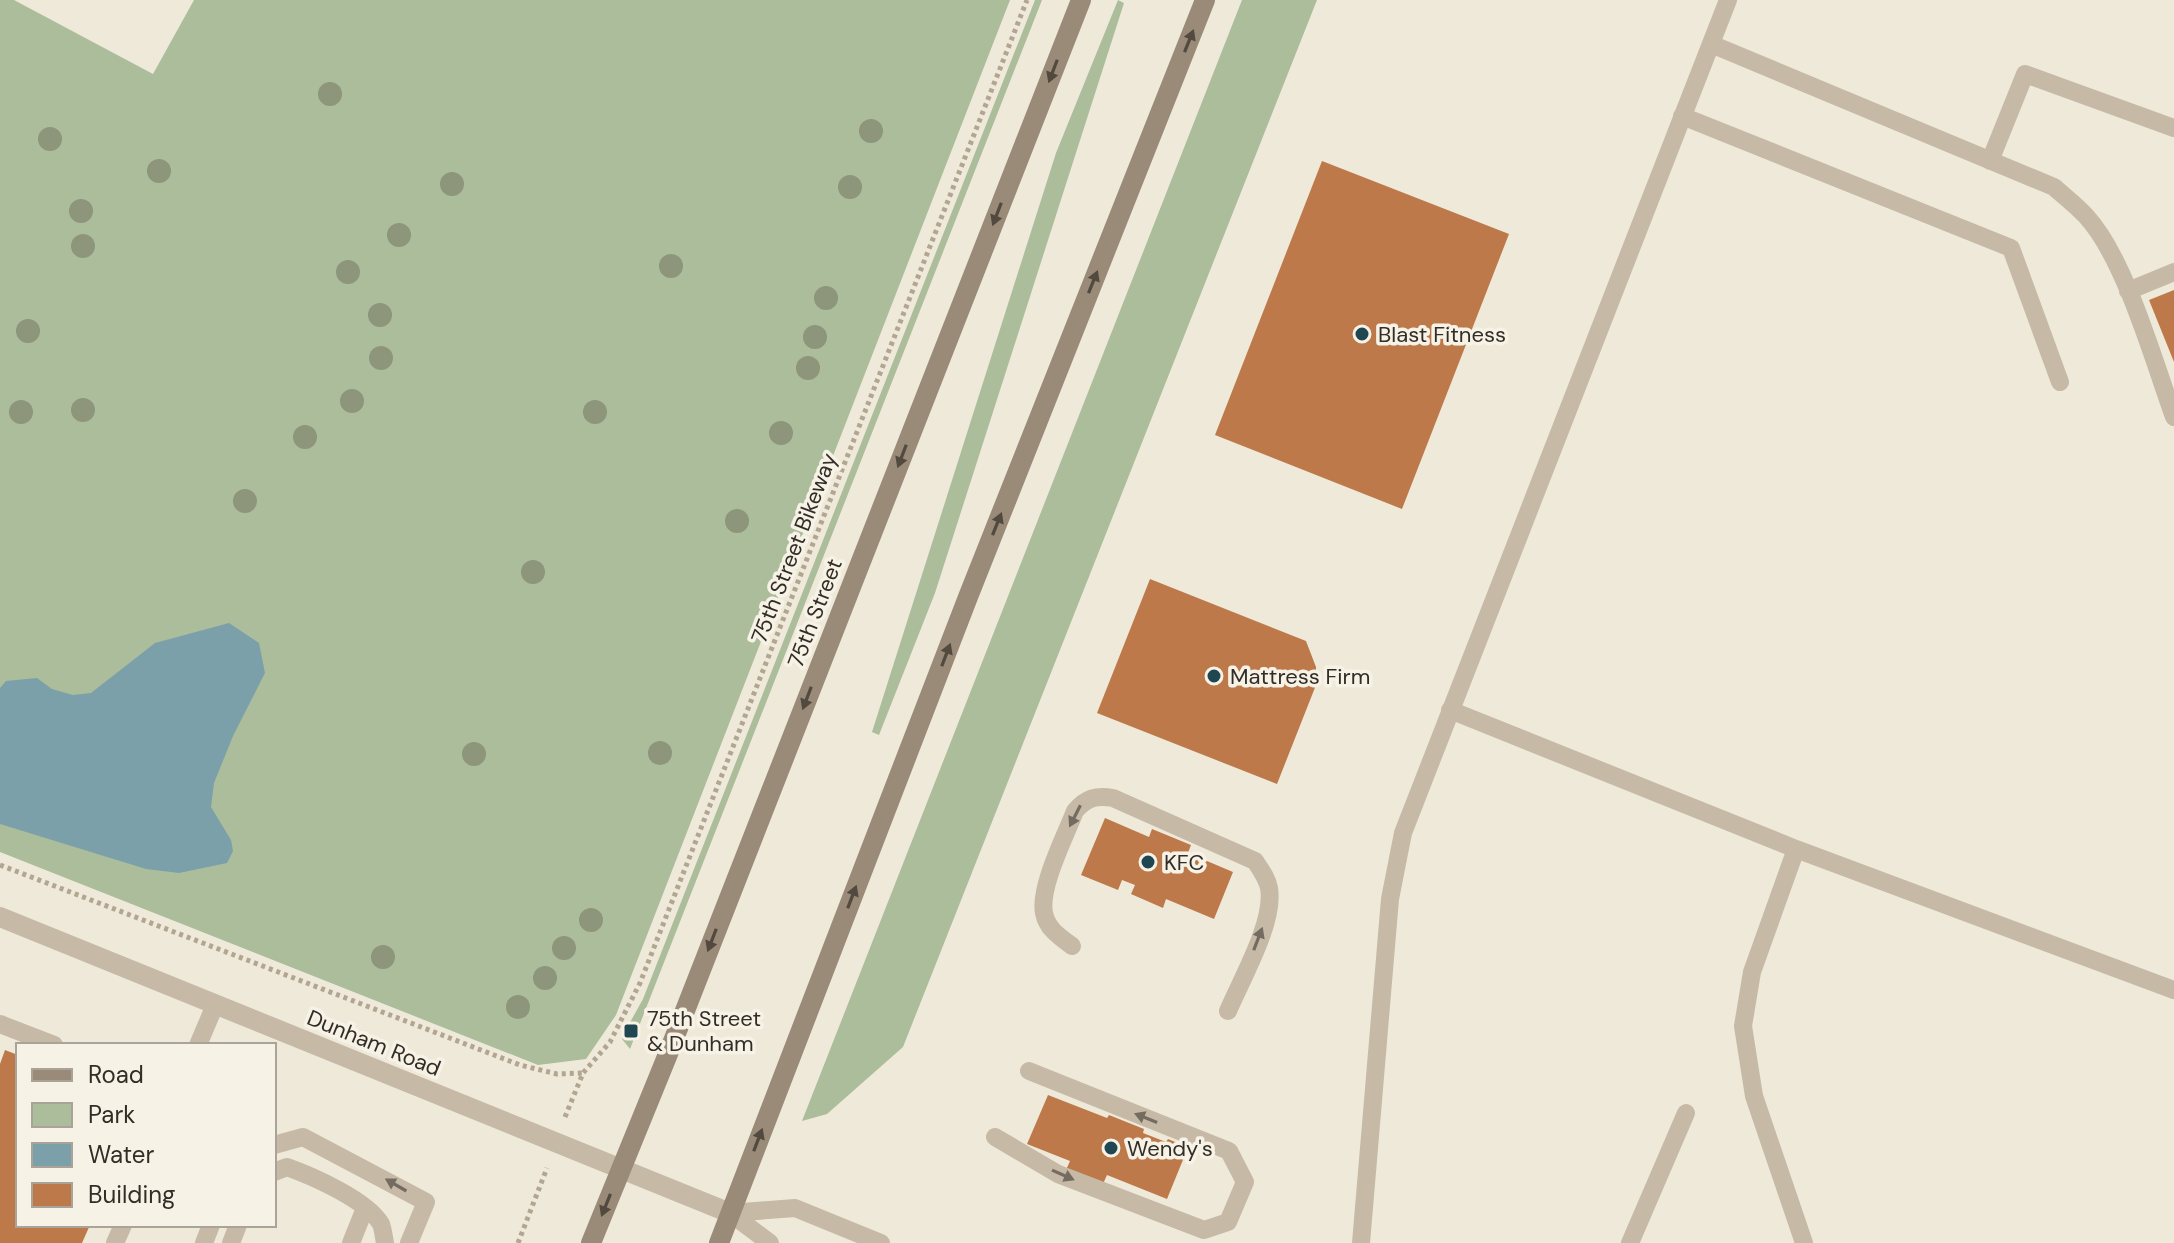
<svg xmlns="http://www.w3.org/2000/svg" width="2174" height="1243" font-family="'DM Sans',sans-serif">
<style>
.green{fill:#acbd9b}
.water{fill:#7ba0aa}
.building{fill:#bd794a}
.lines{fill:none;stroke-linecap:round;stroke-linejoin:round}
.path{stroke:#b2a591;stroke-width:5;stroke-dasharray:4 4;stroke-linecap:butt}
.lane{stroke:#c6baa7;stroke-width:18}
.street{stroke:#c6baa7;stroke-width:20}
.secondary{stroke:#9a8a78;stroke-width:20}
.tree{fill:#8d957b}
.oneway{fill:#52493f}
.oneway2{fill:#756c61}
.poi-dot{fill:#204651;stroke:#f7f2e6;stroke-width:3}
.labels{text-anchor:middle;dominant-baseline:central;stroke-width:7;stroke-linejoin:round;paint-order:stroke}
.poi-label{font-size:22px;fill:#332d27;stroke:#f7f2e6;text-anchor:start}
.street-label{font-size:22px;fill:#332d27;stroke:#f7f2e6}
</style>
<rect width="100%" height="100%" fill="#efe9da"/>
<path class="green" d="M0,0H14L153,74L194,0H1010L616,1015L586,1059L538,1065L0,852Z
M1035,0H1042L630,1049L622,1039L623,1035L643,999Z
M1118,0L1124,3L935,593L879,735L872,732L1056,153Z
M1242,0H1317L903,1047L827,1114L802,1121Z"/>
<path class="water" d="M229,623L259,643L265,673L233,736L214,783L211,807L231,840L233,851L227,863L179,873L146,869L0,824V688L6,681L37,678L52,689L73,695L91,693L155,643Z"/>
<path class="building" d="M1322,161L1509,234L1402,509L1215,435Z
M2174,290V362L2149,300Z
M1150,579L1306,641L1316,667V685L1277,784L1097,713Z
M1105,818L1149,837L1152,829L1191,845L1188,853L1233,872L1214,919L1166,899L1163,908L1131,894L1135,885L1122,880L1118,890L1081,875Z
M5,1050L18,1055V1225H90L82,1243H0V1064Z
M1048,1095L1107,1118L1109,1115L1144,1129L1143,1133L1166,1142L1168,1139L1180,1144L1179,1147L1187,1150L1167,1199L1107,1175L1103,1184L1066,1170L1070,1161L1027,1144Z"/>
<g class="lines">
<path class="path" d="M0,865L520,1065L557,1074L582,1073
M565,1117L583,1073L610,1042L640,983L1027,0
M518,1243L547,1168"/>
<path class="lane" d="M1711,44L2054,187C2064,196 2076,205 2086,216C2125,258 2154,362 2174,417
M1682,116L2011,248L2060,382
M1990,161L2025,74L2174,128
M2128,291L2174,272
M1450,710L1796,849L2174,990
M1796,849L1752,972L1743,1026L1754,1096L1804,1243
M1072,946C1060,937 1047,929 1044,913C1039,887 1065,837 1075,811C1086,798 1096,795 1113,798L1255,861C1261,870 1267,878 1269,888C1275,922 1241,980 1228,1011
M0,1024L54,1045
M198,1045L215,1005
M995,1137L1058,1174L1204,1230L1228,1222L1245,1182L1229,1151L1029,1071
M274,1145L303,1137L426,1202L409,1243
M274,1172L287,1167C312,1176 367,1200 381,1224C383,1229 384,1238 385,1243
M730,1213L795,1208L881,1243
M730,1213L770,1243
M115,1243L123,1225
M204,1243L211,1225
M231,1243L238,1225
M351,1243L365,1208
M1361,1243L1390,899L1403,833L1728,0
M1630,1243L1686,1113"/>
<path class="street" d="M0,917L730,1213"/>
<path class="secondary" d="M591,1243L668,1054L1081,0
M719,1243L968,597L1205,0"/>
</g>
<g class="tree">
<circle cx="330" cy="94" r="12"/>
<circle cx="871" cy="131" r="12"/>
<circle cx="50" cy="139" r="12"/>
<circle cx="159" cy="171" r="12"/>
<circle cx="452" cy="184" r="12"/>
<circle cx="850" cy="187" r="12"/>
<circle cx="81" cy="211" r="12"/>
<circle cx="399" cy="235" r="12"/>
<circle cx="83" cy="246" r="12"/>
<circle cx="671" cy="266" r="12"/>
<circle cx="348" cy="272" r="12"/>
<circle cx="826" cy="298" r="12"/>
<circle cx="380" cy="315" r="12"/>
<circle cx="28" cy="331" r="12"/>
<circle cx="815" cy="337" r="12"/>
<circle cx="381" cy="358" r="12"/>
<circle cx="808" cy="368" r="12"/>
<circle cx="352" cy="401" r="12"/>
<circle cx="83" cy="410" r="12"/>
<circle cx="21" cy="412" r="12"/>
<circle cx="595" cy="412" r="12"/>
<circle cx="781" cy="433" r="12"/>
<circle cx="305" cy="437" r="12"/>
<circle cx="245" cy="501" r="12"/>
<circle cx="737" cy="521" r="12"/>
<circle cx="533" cy="572" r="12"/>
<circle cx="660" cy="753" r="12"/>
<circle cx="474" cy="754" r="12"/>
<circle cx="591" cy="920" r="12"/>
<circle cx="564" cy="948" r="12"/>
<circle cx="383" cy="957" r="12"/>
<circle cx="545" cy="978" r="12"/>
<circle cx="518" cy="1007" r="12"/>
</g>
<defs><path id="oneway-solid" d="M-6-.8H1V-3.2L6.5 0L1 3.2V.8H-6Z" transform="scale(2)"/></defs>
<g class="oneway">
<use href="#oneway-solid" transform="translate(1189 41) rotate(-68)"/>
<use href="#oneway-solid" transform="translate(1053 71) rotate(111)"/>
<use href="#oneway-solid" transform="translate(997 214) rotate(111)"/>
<use href="#oneway-solid" transform="translate(1093 282) rotate(-68)"/>
<use href="#oneway-solid" transform="translate(902 456) rotate(111)"/>
<use href="#oneway-solid" transform="translate(997 524) rotate(-68)"/>
<use href="#oneway-solid" transform="translate(946 655) rotate(-69)"/>
<use href="#oneway-solid" transform="translate(807 698) rotate(111)"/>
<use href="#oneway-solid" transform="translate(852 897) rotate(-69)"/>
<use href="#oneway-solid" transform="translate(712 940) rotate(111)"/>
<use href="#oneway-solid" transform="translate(758 1140) rotate(-69)"/>
<use href="#oneway-solid" transform="translate(606 1205) rotate(112)"/>
</g>
<g class="oneway2">
<use href="#oneway-solid" transform="translate(1075 816) rotate(117)"/>
<use href="#oneway-solid" transform="translate(1258 939) rotate(-69)"/>
<use href="#oneway-solid" transform="translate(1146 1118) rotate(-158)"/>
<use href="#oneway-solid" transform="translate(1063 1175) rotate(24)"/>
<use href="#oneway-solid" transform="translate(396 1185) rotate(-150)"/>
</g>
<g class="poi-dot">
<circle cx="1362" cy="334" r="8"/>
<circle cx="1214" cy="676" r="8"/>
<circle cx="1148" cy="862" r="8"/>
<rect x="623" y="1023" width="16" height="16" rx="4"/>
<circle cx="1111" cy="1148" r="8"/>
</g>
<g class="labels">
<g class="poi-label">
<text x="1378" y="334">Blast Fitness</text>
<text x="1230" y="676">Mattress Firm</text>
<text x="1164" y="862">KFC</text>
<text x="647" y="1018">75th Street<tspan x="647" dy="25">&amp; Dunham</tspan></text>
<text x="1127" y="1148">Wendy's</text>
</g>
<g class="street-label">
<text transform="translate(794 548) rotate(-69)">75th Street Bikeway</text>
<text transform="translate(815 613) rotate(-69)">75th Street</text>
<text transform="translate(374 1043) rotate(22)">Dunham Road</text>
</g>
</g>
<rect x="16" y="1043" width="260" height="184" fill="#f7f2e6" stroke="#a9a39a" stroke-width="2"/>
<rect x="32" y="1069" width="40" height="12" fill="#9a8a78" stroke="#a9a39a" stroke-width="2"/>
<text x="88" y="1083" font-size="24" fill="#332d27">Road</text>
<rect x="32" y="1103" width="40" height="24" fill="#acbd9b" stroke="#a9a39a" stroke-width="2"/>
<text x="88" y="1123" font-size="24" fill="#332d27">Park</text>
<rect x="32" y="1143" width="40" height="24" fill="#7ba0aa" stroke="#a9a39a" stroke-width="2"/>
<text x="88" y="1163" font-size="24" fill="#332d27">Water</text>
<rect x="32" y="1183" width="40" height="24" fill="#bd794a" stroke="#a9a39a" stroke-width="2"/>
<text x="88" y="1203" font-size="24" fill="#332d27">Building</text>
</svg>
